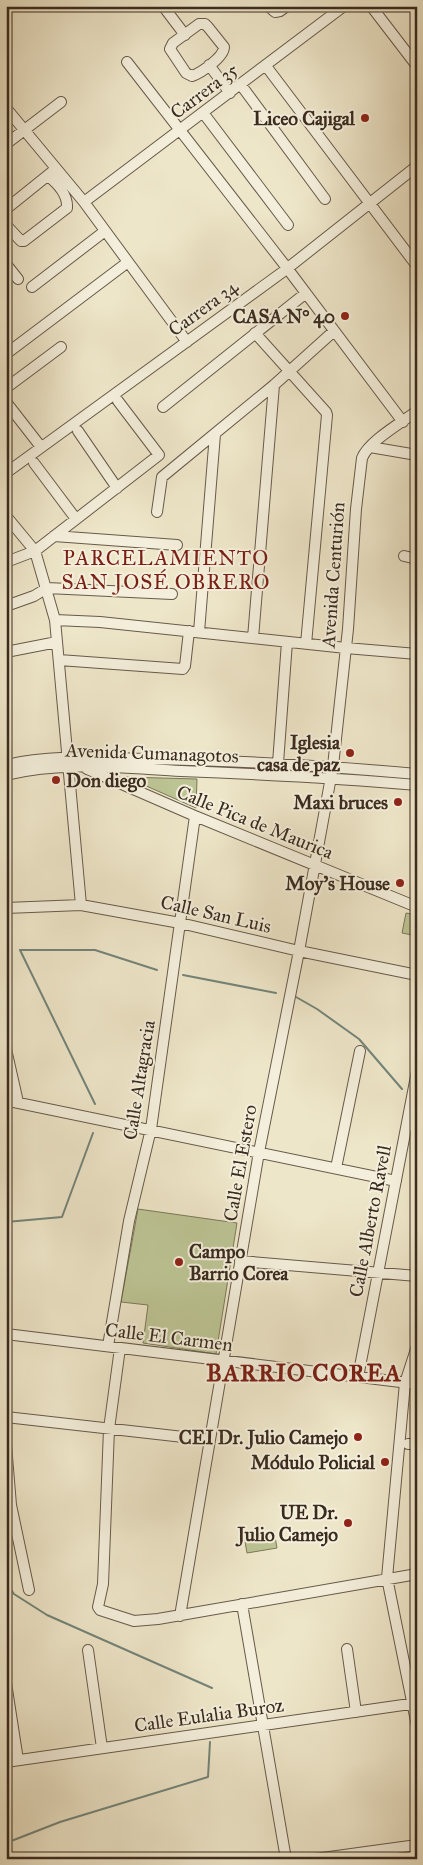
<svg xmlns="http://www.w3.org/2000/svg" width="423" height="1865" font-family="'IM FELL Great Primer',serif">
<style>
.green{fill:#bcc494;stroke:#7b785a}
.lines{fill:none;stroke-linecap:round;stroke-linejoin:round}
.stream{stroke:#73847a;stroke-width:2}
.minor-casing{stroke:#675a4a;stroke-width:12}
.minor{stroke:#f4efdc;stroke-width:10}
.poi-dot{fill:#8f2418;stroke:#f4efdc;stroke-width:2}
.labels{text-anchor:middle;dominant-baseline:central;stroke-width:4;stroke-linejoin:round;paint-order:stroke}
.street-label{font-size:19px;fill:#3a2b1f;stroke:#f4efdc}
.poi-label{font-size:19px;font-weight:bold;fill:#3a2b1f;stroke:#f4efdc;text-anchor:end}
.quarter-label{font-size:21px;letter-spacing:1px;fill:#7a1f14;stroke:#f4efdc}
.district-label{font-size:24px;font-weight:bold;letter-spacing:1px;fill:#7a1f14;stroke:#f4efdc}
</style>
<rect width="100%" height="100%" fill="#eee6c9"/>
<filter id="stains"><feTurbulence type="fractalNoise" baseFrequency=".004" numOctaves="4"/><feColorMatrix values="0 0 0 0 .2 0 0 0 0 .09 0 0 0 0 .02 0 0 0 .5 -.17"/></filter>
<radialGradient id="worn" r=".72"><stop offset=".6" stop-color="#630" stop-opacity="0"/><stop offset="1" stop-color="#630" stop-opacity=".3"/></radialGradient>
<path class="green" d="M126,777L197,779L196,808Z
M406,913L417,915V936L402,933Z
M138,1209L237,1223L216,1354L143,1343L148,1305L121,1302Z
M274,1531L277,1548L247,1553L244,1536Z"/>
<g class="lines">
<path class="stream" d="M183,975L276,993
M296,997L317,1009L359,1039L402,1089
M95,1104L20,950H95L157,970
M6,1222L62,1217L93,1133
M6,1582L14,1594L47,1615L212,1688
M6,1843L60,1822L208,1777L210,1742"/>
<g class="minor-casing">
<path id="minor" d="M163,6L185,35
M268,6L275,12L280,11L287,6
M371,6L417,66
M199,24H205L208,27L224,47C224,57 201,73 192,76L186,73L170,49L173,43Z
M127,62L287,268L403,422
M209,65L230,93
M266,66L417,266
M241,85L325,199
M6,108L84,202L187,342
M204,114L288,225
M6,144L61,102
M84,202L344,6
M6,209L52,172
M6,225L21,241H24L67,208C68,195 57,183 48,176
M6,264L18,279
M32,287L105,231
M255,333L326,412L327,415L306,644
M6,354L128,262
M6,388L61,347
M6,402L41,447
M163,407L306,293
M78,431L117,488
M370,447L417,455
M34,463L76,519
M6,473L284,271L417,166
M157,512L162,477L274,385L334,331
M6,516L35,551L55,620L81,905
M54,536L177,545
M404,556L417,559
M6,562L35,551L159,455L118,401
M6,606L34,596L47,588L172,594
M55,620L100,622L346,648L417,654
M199,632L215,434
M253,638L274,385
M6,652L57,642
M59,660L183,669L185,666L189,631
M278,763L287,642
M6,765C52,754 100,758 147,759C237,760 327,766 417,774
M87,769L195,816L417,907
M6,775C64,761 122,768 181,771C260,774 338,778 417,785
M6,908L81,905L180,923L299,951L417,975
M6,1049L18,1102
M6,1101L14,1102L396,1181
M336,1168L360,1051
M240,1261L417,1276
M6,1334L417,1384
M108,1346L129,1221L151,1129L195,816
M417,1346L405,1383L387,1578L417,1726
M120,1348L109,1429L103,1584L98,1607L100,1610L134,1621L158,1619L417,1574
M358,1377L417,1071
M6,1417L210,1440
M408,1444H417
M6,1445L11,1505L29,1590
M242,1604L286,1859
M180,1616L259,1152L299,951L333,766L348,629L356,509L362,458C369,441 401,423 417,411
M347,1649L356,1712
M88,1650L102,1748
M6,1683L18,1760
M6,1762L417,1703
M315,1859L417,1845"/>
</g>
<use href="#minor" class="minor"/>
</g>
<g class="poi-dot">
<circle cx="365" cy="118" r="5"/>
<circle cx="345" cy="316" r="5"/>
<circle cx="350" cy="753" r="5"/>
<circle cx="56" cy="780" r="5"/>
<circle cx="398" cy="802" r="5"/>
<circle cx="400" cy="883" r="5"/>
<circle cx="179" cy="1262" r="5"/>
<circle cx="358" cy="1437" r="5"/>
<circle cx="385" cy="1462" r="5"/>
<circle cx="348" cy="1523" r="5"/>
</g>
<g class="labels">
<g class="street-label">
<text transform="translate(204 91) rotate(-37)">Carrera 35</text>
<text transform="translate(203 308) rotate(-36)">Carrera 34</text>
<text transform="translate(333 575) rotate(-86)">Avenida Centurión</text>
<text transform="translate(152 753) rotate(2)">Avenida Cumanagotos</text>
<text transform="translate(255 822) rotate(22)">Calle Pica de Maurica</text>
<text transform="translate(216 914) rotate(13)">Calle San Luis</text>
<text transform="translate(139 1080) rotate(-81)">Calle Altagracia</text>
<text transform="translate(240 1163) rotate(-80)">Calle El Estero</text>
<text transform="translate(370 1221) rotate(-79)">Calle Alberto Ravell</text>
<text transform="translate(169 1337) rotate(7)">Calle El Carmen</text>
<text transform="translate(209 1715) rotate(-8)">Calle Eulalia Buroz</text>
</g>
<g class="poi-label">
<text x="355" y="118">Liceo Cajigal</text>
<text x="335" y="316">CASA N° 40</text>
<text x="340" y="742">Iglesia<tspan x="340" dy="22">casa de paz</tspan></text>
<text x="66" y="780" text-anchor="start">Don diego</text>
<text x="388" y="802">Maxi bruces</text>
<text x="390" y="883">Moy's House</text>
<text x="189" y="1251" text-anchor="start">Campo<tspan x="189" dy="22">Barrio Corea</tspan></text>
<text x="348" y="1437">CEI Dr. Julio Camejo</text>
<text x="375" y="1462">Módulo Policial</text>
<text x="338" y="1512">UE Dr.<tspan x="338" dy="22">Julio Camejo</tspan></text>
</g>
<g class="quarter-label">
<text x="166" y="558">PARCELAMIENTO<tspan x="166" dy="24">SAN JOSÉ OBRERO</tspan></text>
</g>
<g class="district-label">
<text x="304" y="1373">BARRIO COREA</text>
</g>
</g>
<rect width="423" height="1865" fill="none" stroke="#eee6c9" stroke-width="25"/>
<rect x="8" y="8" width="408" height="1850" fill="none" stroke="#3a2b1f" stroke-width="2.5"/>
<rect x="12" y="12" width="398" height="1840" fill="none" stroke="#3a2b1f"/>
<rect width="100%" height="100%" filter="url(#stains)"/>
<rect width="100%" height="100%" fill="url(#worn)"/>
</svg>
